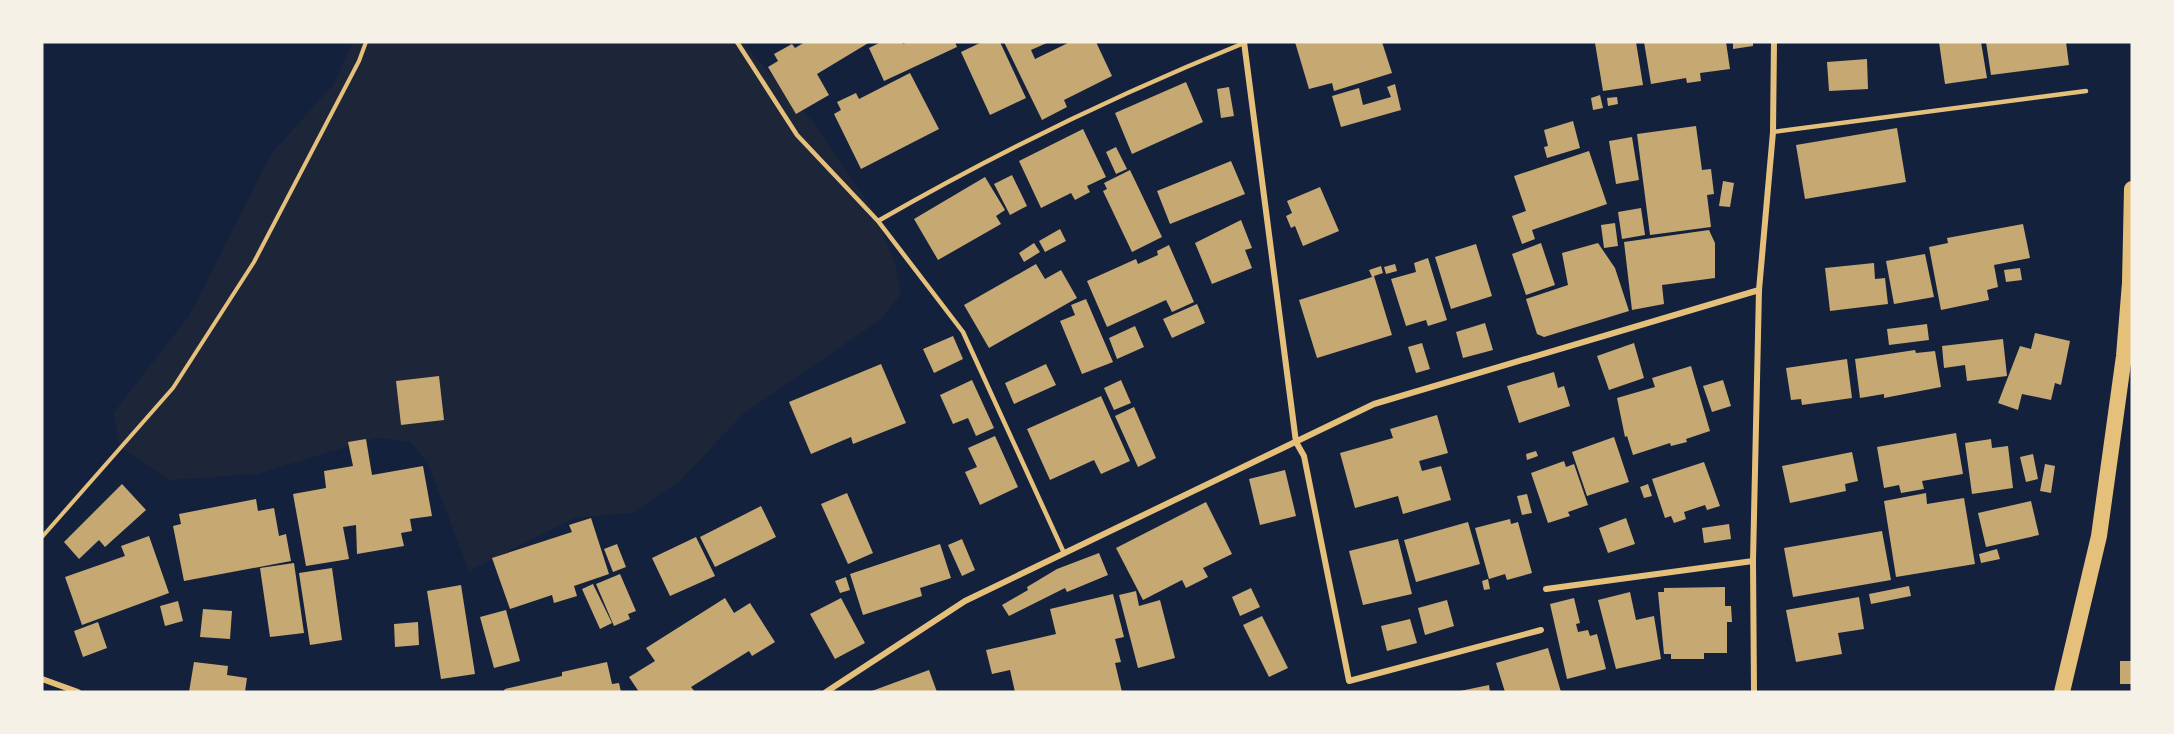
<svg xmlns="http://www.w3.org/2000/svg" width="2174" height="734" font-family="'Noto Sans',sans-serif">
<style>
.green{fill:#1d2539}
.building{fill:#c6a872}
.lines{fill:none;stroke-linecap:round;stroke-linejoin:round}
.path{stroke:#e5c07b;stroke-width:4}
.service{stroke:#e5c07b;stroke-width:4.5}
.minor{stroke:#e5c07b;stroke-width:6}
.trunk{stroke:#e5c07b;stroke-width:16}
</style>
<rect width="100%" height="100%" fill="#14213d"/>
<path class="green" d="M353,42H742L814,123L876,215L896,267L901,294L881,319L743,414L680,481L632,513L574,518L469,571L428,463L410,442L376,438L257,474L169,480L119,446L114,412L189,316L271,154L333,85Z"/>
<path class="building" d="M805,42H870L817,74L829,95L796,114L768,67L778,61L774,54L792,44L795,48Z
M881,42H902L903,44L908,42H955L957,47L884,81L869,48Z
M982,42H1000L1026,98L990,115L961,52Z
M1004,42H1049L1031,50L1035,59L1070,42H1096L1112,76L1064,100L1067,107L1042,120Z
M1295,42H1382L1392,73L1334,91L1332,83L1309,89Z
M1636,42L1643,85L1603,91L1595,43Z
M1644,42H1726L1730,69L1700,73L1701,81L1687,83L1686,78L1651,84Z
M1733,42H1753V46L1733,49Z
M1939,42H1981L1987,78L1945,84Z
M1986,42H2066L2069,65L1991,75Z
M1867,59L1868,89L1829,91L1827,62Z
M910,73L939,129L861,169L834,114L841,110L837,102L856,93L859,99Z
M1186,82L1203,122L1132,154L1115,113Z
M1395,84L1401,110L1341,127L1332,96L1359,88L1363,105L1391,97L1387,87Z
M1229,87L1234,116L1221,118L1217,89Z
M1600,95L1603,108L1593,110L1591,98Z
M1617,97L1618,104L1608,106L1607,98Z
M1573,121L1580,148L1547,158L1544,147L1548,146L1544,130Z
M1696,126L1702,170L1711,169L1714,194L1707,195L1711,227L1650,235L1637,134Z
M1897,128L1906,182L1805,199L1796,145Z
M1083,129L1106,177L1087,186L1090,192L1075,200L1071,193L1041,208L1019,161Z
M1632,137L1639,180L1616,184L1609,141Z
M1116,147L1127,169L1116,174L1106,152Z
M1589,151L1607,204L1532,230L1535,239L1522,244L1512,216L1526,211L1514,176Z
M1231,161L1245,194L1170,224L1157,191Z
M1130,170L1162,237L1132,252L1103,191L1107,189L1104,183Z
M1012,175L1027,206L1010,215L994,184Z
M985,177L1005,210L996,216L1001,224L938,260L914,219Z
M1723,181L1734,183L1730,207L1719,206Z
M1320,187L1339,231L1303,246L1295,226L1291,228L1286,216L1292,213L1287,201Z
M1641,208L1645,235L1622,239L1618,212Z
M1241,220L1252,248L1245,250L1252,268L1212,284L1195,243Z
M1615,223L1618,246L1604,248L1601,225Z
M2023,224L2030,258L1994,265L1998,287L1987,290L1989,300L1941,310L1929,247L1948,243L1947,238Z
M1060,229L1066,241L1045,252L1039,241Z
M1709,230L1715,243V278L1662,285L1664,304L1632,310L1624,242Z
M1034,243L1040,252L1024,262L1019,253Z
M1541,243L1555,285L1526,295L1512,254Z
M1598,243L1615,268L1629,311L1544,337L1537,334L1526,299L1568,285L1562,253Z
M1476,244L1492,296L1451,309L1435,257Z
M1169,245L1194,302L1172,312L1166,300L1107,327L1087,281L1136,259L1138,264L1158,255L1157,251Z
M1925,254L1934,297L1894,304L1886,261Z
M1428,258L1447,320L1428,326L1426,320L1406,326L1391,279L1416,272L1414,263Z
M1874,263L1875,279L1885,278L1888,304L1830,311L1825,268Z
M1036,264L1045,279L1061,270L1077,298L989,348L964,305Z
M1395,264L1397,271L1386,274L1384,267Z
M1381,266L1383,273L1374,276L1392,335L1317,358L1299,300L1372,277L1369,270Z
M2020,268L2022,280L2006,282L2004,270Z
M1086,299L1113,362L1082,374L1060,321L1075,315L1071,305Z
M1197,304L1205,323L1172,338L1163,319Z
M1485,323L1493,350L1463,358L1456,332Z
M1927,324L1929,340L1889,345L1887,329Z
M1135,326L1144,347L1117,359L1109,338Z
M2035,333L2070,341L2061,385L2055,383L2051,400L2022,394L2018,410L1998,403L2020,346L2031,349Z
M953,336L963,359L934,373L923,349Z
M2003,339L2007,376L1967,381L1965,365L1944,368L1942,346Z
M1422,343L1430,369L1416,373L1408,347Z
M1634,343L1644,378L1609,390L1597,356Z
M1915,350L1916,353L1935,351L1941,387L1884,398V394L1860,398L1855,359Z
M1847,359L1852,398L1802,405L1801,399L1791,400L1786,368Z
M881,364L906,423L853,444L851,437L811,454L789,402Z
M1046,364L1056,385L1014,404L1005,383Z
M1691,366L1710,431L1686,439L1687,442L1671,446L1670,443L1633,455L1627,436L1625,437L1617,398L1655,387L1652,378Z
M1554,372L1558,388L1564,386L1570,406L1519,423L1507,386Z
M439,376L444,420L401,425L396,381Z
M972,380L994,428L976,436L968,418L953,424L940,395Z
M1121,380L1131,403L1114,410L1104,388Z
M1723,380L1731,406L1712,412L1703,386Z
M1101,396L1130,461L1101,474L1094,460L1050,480L1027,429Z
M1134,407L1156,458L1138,467L1115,416Z
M1437,415L1448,453L1419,461L1422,471L1441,466L1451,500L1403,514L1398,496L1355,508L1340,453L1393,438L1390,429Z
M1956,433L1963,474L1922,481L1924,489L1901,493L1899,485L1884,488L1877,447Z
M995,436L1018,487L980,505L965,472L977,467L968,448Z
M1614,437L1629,482L1587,496L1572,452Z
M366,439L372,475L423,466L432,516L410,519L412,531L401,533L404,546L357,554L356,525L343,527L349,559L306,566L293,494L326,488L324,471L353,466L348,442Z
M1991,439L1992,448L2008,446L2013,488L1972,494L1965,443Z
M1536,451L1538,456L1527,460L1526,454Z
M1852,452L1858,481L1845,484L1846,491L1790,503L1782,466Z
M2033,454L2038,479L2026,482L2020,457Z
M1564,461L1566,467L1574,464L1588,505L1568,512L1570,516L1548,523L1531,473Z
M1704,462L1720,506L1707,510L1705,505L1684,512L1686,519L1674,523L1671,516L1665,518L1652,479Z
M2045,464L2055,466L2051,493L2040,491Z
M1285,470L1296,516L1260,525L1249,479Z
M122,484L146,510L105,547L99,540L79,559L64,542Z
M1648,484L1652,496L1644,498L1640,487Z
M847,493L873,553L848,564L821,504Z
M1926,493L1927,504L1964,498L1975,564L1896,577L1884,501Z
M1527,494L1532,513L1522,515L1517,496Z
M256,499L258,511L274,508L279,536L286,534L291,561L184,581L173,526L181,524L179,514Z
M2031,501L2039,535L1986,547L1978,513Z
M1206,502L1232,554L1203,568L1208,577L1186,588L1182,580L1143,600L1116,548Z
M761,506L776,537L715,567L700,537Z
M591,518L609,574L574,586L577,596L554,603L552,595L510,609L492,558L572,532L569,525Z
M1626,518L1635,544L1608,553L1599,528Z
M1510,519L1511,524L1518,522L1532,573L1507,580L1505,574L1489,579L1475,528Z
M1468,522L1480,564L1416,582L1404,540Z
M1729,524L1731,539L1704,543L1702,528Z
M1882,531L1891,580L1793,597L1784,548Z
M149,536L169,593L82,625L65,577L125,556L121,546Z
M696,537L715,576L670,596L652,558Z
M962,539L975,570L962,576L948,545Z
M1398,539L1412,594L1363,605L1349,551Z
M617,544L626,567L613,572L604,549Z
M940,544L951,578L920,588L922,596L863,615L850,574Z
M1997,549L2000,559L1981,563L1979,554Z
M1099,553L1108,575L1067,592L1065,588L1009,616L1002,605L1028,590L1027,587L1057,569Z
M294,563L304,633L270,637L260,568Z
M332,568L342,640L310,645L299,573Z
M620,574L636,611L628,614L630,619L614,626L596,584Z
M846,577L850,590L840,593L835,581Z
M1488,579L1490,589L1484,590L1482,581Z
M593,584L612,623L600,629L582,589Z
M461,585L475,674L441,679L427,591Z
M1909,586L1911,596L1871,604L1869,594Z
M1725,587V606H1731L1732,622H1727V653H1704V659H1671V654H1664L1658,592H1664V588Z
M1251,588L1260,607L1240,616L1232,597Z
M1136,591L1139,606L1160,600L1175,658L1138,668L1119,595Z
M1630,592L1636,620L1654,616L1661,659L1616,669L1598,600Z
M1113,594L1124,637L1115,639L1121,662L1115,663L1122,692H1015L1010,670L992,674L986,650L1056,634L1050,609Z
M1859,597L1864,629L1838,633L1842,654L1796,662L1786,610Z
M725,598L734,613L750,603L775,642L752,656L749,651L691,687L695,692H639L629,677L655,661L646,648Z
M841,598L865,643L835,659L810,614Z
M1574,598L1580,623L1576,624L1578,632L1588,630L1590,636L1597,634L1606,669L1567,679L1550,604Z
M1447,600L1454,626L1425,635L1418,608Z
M178,601L183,621L165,626L160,606Z
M203,609L232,611L230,639L200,637Z
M506,610L520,661L494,668L480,617Z
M1262,616L1288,668L1269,677L1243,625Z
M1410,619L1417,643L1387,651L1381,626Z
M98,622L107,648L83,657L74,631Z
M418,622L419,645L395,647L394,624Z
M1548,648L1561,692H1505L1496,663Z
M2120,661H2132V684H2120Z
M194,662L228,666L227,675L247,678L245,692H189Z
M607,662L612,684L619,683L621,692H503L505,689L562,676V672Z
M929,670L937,692H869Z
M1489,685L1490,692H1460V691Z"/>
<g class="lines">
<path class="path" d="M42,537L173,388L254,262L359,61L366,42"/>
<path class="service" d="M737,42L797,135L878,221L963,332L1064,553
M1773,132L2086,91
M878,221C996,153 1118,94 1244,43"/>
<path class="minor" d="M1244,42L1296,442L1304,456L1349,681L1541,630
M1546,589L1753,561
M42,679L78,692
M826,692L965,601L1374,404L1759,290
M1754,692L1753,561L1759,290L1773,132L1774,42"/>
<path class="trunk" d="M2062,692L2099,536L2124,356L2130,283L2132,189"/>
</g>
<rect width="2174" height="734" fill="none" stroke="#f6f1e7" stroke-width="87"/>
</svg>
